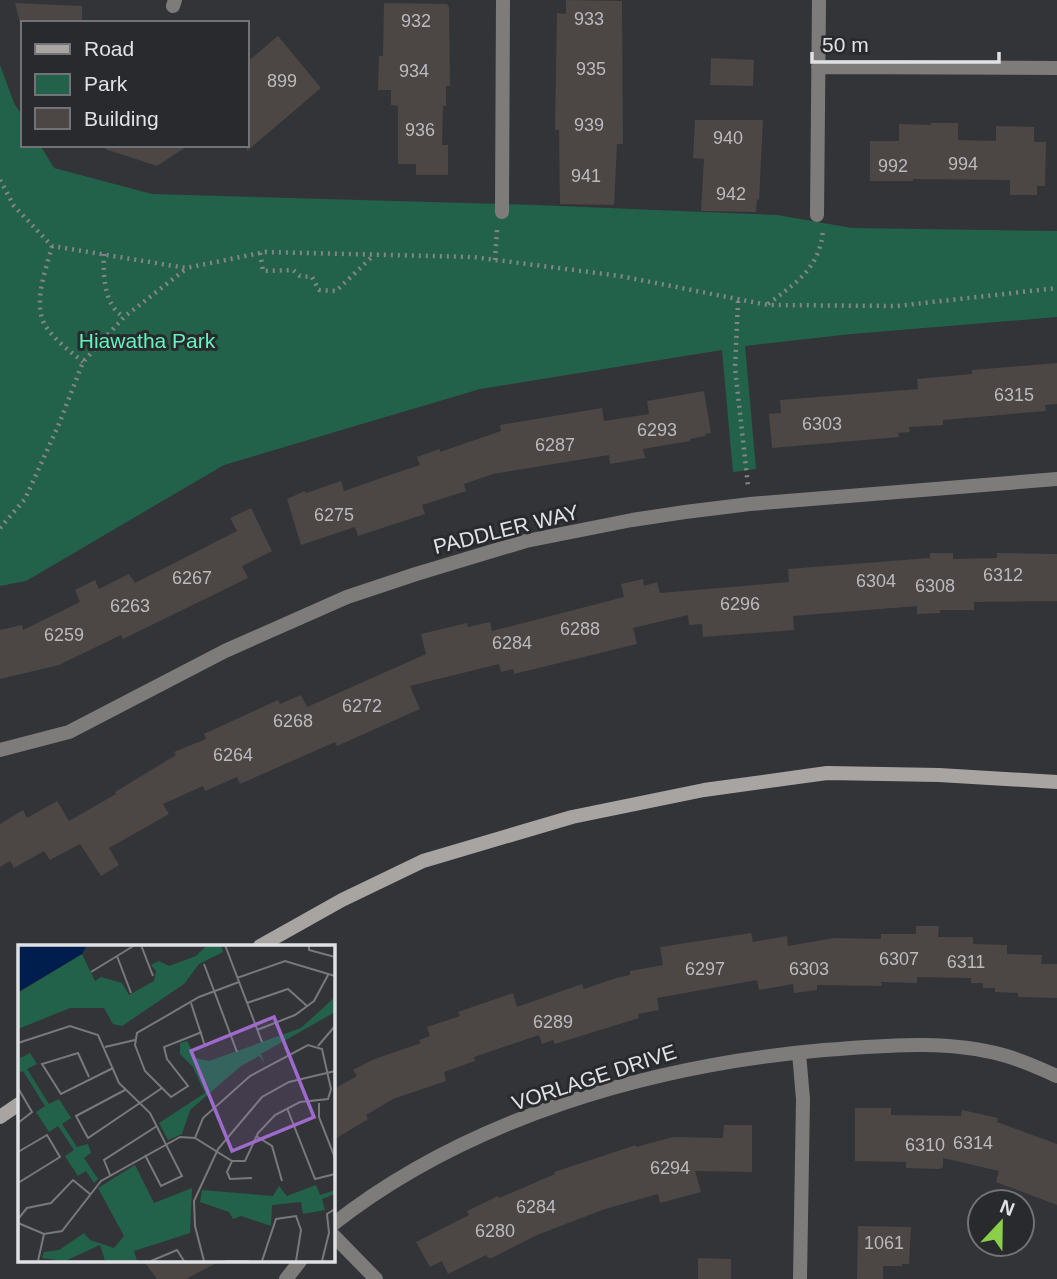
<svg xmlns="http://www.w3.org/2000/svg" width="1057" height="1279" font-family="Arial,sans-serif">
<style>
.green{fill:#23624a}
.building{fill:#4c4645}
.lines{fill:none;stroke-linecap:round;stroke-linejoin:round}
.path{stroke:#848589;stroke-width:4.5;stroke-dasharray:2 5;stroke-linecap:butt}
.street{stroke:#7e7c7b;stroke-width:14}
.secondary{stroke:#a8a4a2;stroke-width:14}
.labels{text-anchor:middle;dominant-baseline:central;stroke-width:6;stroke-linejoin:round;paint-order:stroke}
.number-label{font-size:18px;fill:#bbbabc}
.park-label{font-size:21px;fill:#61f4bc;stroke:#292a2e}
.street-label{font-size:21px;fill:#e0e1e4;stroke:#292a2e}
.inset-road{fill:none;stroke:#78797d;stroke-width:2}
.view{fill:#9e6bcc;fill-opacity:0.15;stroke:#9e6bcc;stroke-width:3.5}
.inset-edge{fill:none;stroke:#e0e1e4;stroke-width:3.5}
</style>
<rect width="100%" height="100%" fill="#333438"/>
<path class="green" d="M0,65L14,103L23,117V145H40L54,168L152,194L536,205L777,215L852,228L1057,231V317L851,334L745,346L756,469L733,472L722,350L480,389L224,465L26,581L0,586Z"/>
<path class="building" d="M566,0L622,1L623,144H617L614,205L560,204L559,130H555L557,13L566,14Z
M15,3L82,6V23H20Z
M384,3L447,4L449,7L450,86H446V106H443L442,145H448V175H416V164H398V106L391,105V90H378L379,56H383Z
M278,36L321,88L247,151V62Z
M711,58L754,60L753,86L710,85Z
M695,120H763L759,200L757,199L756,212L701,211L704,159L693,158Z
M931,123H958V140L996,141V126L1034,127V142H1046L1045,186H1037V195H1010V180L913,179V181H870V141H899V124L931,125Z
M106,145H189L157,166L105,149Z
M1057,363V404L1045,405L1046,411L943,420V425L909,427L910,432L898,433L899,437L772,448L769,414L781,413L780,400L918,389L917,379L972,374V370Z
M704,391L711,433L705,434V436L690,439V441L643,449L645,458L610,464L609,455L493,474L464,484L466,491L422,505L425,514L358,536L355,527L301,545L287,499L305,491L306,493L341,481L344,491L387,476L420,465L417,457L440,449V452L501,431L500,425L602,408L604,421L649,414L647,401Z
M251,508L272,551L242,566L248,578L123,639L121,635L59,665L0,679V630L22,625L23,630L80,602L75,590L95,580L99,589L129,574L135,583L237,531L230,518Z
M930,553H953V559L997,558V553L1057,554V601L974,602V610H940V613L917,614V606L793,616L794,630L703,637L702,624L689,625L688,615L633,628L637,644L514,674L513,669L501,672L499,664L410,686L420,709L337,746L335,742L240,784L237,777L205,791L203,786L163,804L169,814L109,848L119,865L101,876L80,844L50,860L44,851L14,868L10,861L0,867V824L23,810L27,818L57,801L69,821L116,794L115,792L176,755L174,752L206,739L204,734L278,700L280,704L301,695L307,707L426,654L421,634L467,623L468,627L490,622L492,631L624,597L621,584L643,579L644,586L657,582L660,593L789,582L788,569L930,558Z
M916,926H939L938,937H973V944L1007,945V954L1042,955L1041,964H1057V998L1018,997V993L995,992V988H983V983H971V978L917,977V983L881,982L882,986L817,985V990L794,993L793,984L759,990L757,980L657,998L659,1010L638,1014L639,1018L555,1044L553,1040L542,1044L539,1035L474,1057L475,1061L444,1072L446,1081L393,1099L366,1115L368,1119L332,1141V1090L357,1076L353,1070L372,1060L421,1043L419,1040L430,1036L427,1027L460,1016L458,1012L513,993L517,1007L582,984L584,989L616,978L630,975V971L663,965L660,947L751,933L753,942L787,936L788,946L834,938L881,939V934H916Z
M855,1108H891V1115L961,1116L962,1110L998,1118L997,1122L1057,1144V1205L996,1182L999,1171L943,1158V1167L939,1169L906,1168V1162L855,1161Z
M724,1125H752V1172L695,1171L701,1192L660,1203L658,1194L605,1209L537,1235L492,1258H488L486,1255L448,1274L442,1261L430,1267L416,1242L469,1215L467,1211L498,1196L499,1198L555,1174L554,1172L636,1145V1147L673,1137L723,1138Z
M858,1226L911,1227L909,1264H902V1266H883V1279H857Z
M698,1258L731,1259V1279H698Z
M143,1260H222L186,1279H157Z"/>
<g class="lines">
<path class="path" d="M0,180L14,206L52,246L186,268L265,252L473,257L620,276L768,305L897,306L1057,288
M52,246C47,267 35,295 42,318C46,334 70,351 83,362
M260,253L263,271L293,270L300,276L312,277L319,290L336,291L374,255
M104,254C103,275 104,306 124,317
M495,260L497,229
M738,301L735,368L748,486
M768,304C796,283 820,268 823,230
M0,528L25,499L59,424L83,362L124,317L186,269"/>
<path class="street" d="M173,6L175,0
M818,67L1057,68
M502,212L503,0
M817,215L819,0
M0,750L69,732L225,651L347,597L416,574L526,541L632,520L685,512L750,504L1057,479
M799,1053L803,1099L800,1279
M332,1225C469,1117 653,1065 824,1050C882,1046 946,1039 1003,1055C1022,1060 1039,1068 1057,1076
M332,1234L376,1279
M286,1279L301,1260"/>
<path class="secondary" d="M260,946L342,900L423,861L572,817L704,790L827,773L939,775L1057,782
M0,1117L19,1104"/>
</g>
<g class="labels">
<g class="number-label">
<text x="589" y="19">933</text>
<text x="416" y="21">932</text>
<text x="591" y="69">935</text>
<text x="414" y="71">934</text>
<text x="282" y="81">899</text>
<text x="589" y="125">939</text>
<text x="420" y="130">936</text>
<text x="728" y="138">940</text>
<text x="963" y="164">994</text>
<text x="893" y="166">992</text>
<text x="586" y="176">941</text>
<text x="731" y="194">942</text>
<text x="1014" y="395">6315</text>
<text x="822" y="424">6303</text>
<text x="657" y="430">6293</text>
<text x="555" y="445">6287</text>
<text x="334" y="515">6275</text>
<text x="1003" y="575">6312</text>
<text x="192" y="578">6267</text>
<text x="876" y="581">6304</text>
<text x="935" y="586">6308</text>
<text x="740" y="604">6296</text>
<text x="130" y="606">6263</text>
<text x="580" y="629">6288</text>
<text x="64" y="635">6259</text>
<text x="512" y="643">6284</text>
<text x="362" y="706">6272</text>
<text x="293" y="721">6268</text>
<text x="233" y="755">6264</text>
<text x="899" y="959">6307</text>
<text x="966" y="962">6311</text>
<text x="705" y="969">6297</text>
<text x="809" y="969">6303</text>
<text x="553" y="1022">6289</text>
<text x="973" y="1143">6314</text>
<text x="925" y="1145">6310</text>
<text x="670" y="1168">6294</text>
<text x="536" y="1207">6284</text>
<text x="495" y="1231">6280</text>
<text x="884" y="1243">1061</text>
</g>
<g class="park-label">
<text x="147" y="340">Hiawatha Park</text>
</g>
<g class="street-label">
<text transform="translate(506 529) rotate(-14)">PADDLER WAY</text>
<text transform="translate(594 1077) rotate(-18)">VORLAGE DRIVE</text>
</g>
</g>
<g transform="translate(18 945)">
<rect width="317" height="317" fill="#333438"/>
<path d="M189,0H203L205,7L181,19L166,39L104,81L95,79L86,63H52L0,84V48L64,9L77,36L83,32L104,38L111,50L136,36L138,26L133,20L141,16L151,21L178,11ZM317,52V67L243,109L247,119L241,111L223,121L172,165L164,189L150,195L141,178L187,148L175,122L162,109V98L169,96L178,113L191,116L283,83ZM12,108L19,119L9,124L31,159L41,154L53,173L44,179L59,202L70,199L73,208L66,213L80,234L76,238L68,226L60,231L47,211L56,205L40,181L31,187L18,167L27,161L5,126L0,128V110L3,113ZM117,220L136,258L174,243L172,288L116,306L119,316H87L82,300L47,316L24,313L26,307L41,305L66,288L72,295L96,303L106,291L80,243ZM298,240L302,250L317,245V249L304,254L307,265L285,269L283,257L254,260L253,281L223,271L215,274L211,267L182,257L184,245L255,251L261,241L269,251Z" fill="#23624a"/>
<path d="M0,0H69L64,9L0,47Z" fill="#001e4d"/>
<path class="inset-road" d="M123,0L135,31M207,0L244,97M291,0V5L317,12M99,11L113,48M186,19L219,107M73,27L117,0M219,33L267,16L317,31M173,58L187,101M229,58L270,44L289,61M239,85L277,70L296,56L310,30M184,87L146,102L149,114L170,141L153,152L127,126L117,100L119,88L181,52L221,37M0,98L52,81L80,90L101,138L132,168L164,231L143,241L127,210M300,101L317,81M87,102L117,95M71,132L60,108L24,119L43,149L95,123M0,143L14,167L0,178M107,145L58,171L70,193L144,143M301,158V172L317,213M269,163L297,234L317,229M238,191L254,201L264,236M0,207L29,190L42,212L0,238M214,216L209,227L212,234L234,233M92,230L86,215L139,181M0,274L9,263L33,258L55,235L72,249M0,278L26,289L44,286L83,236L162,192L177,193L214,216H227L240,188L257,170L282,157L310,154L313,144L304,104L290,100L232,131L185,173L177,193M20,316L26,289M133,316L159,305L166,316M186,316L177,281L176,256L200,204L244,152L271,137L317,126M207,316H231M244,316L258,274L278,271L283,285L278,316M304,316L311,288L309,269L317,264"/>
<path class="view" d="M256,72L296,172L214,206L173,106Z"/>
<rect width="317" height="317" class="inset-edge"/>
</g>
<rect x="21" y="21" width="228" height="126" fill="#292a2e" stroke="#727377" stroke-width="2"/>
<rect x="35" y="44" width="35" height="10" fill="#a8a4a2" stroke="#727377" stroke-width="2"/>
<text x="84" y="56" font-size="21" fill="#e0e1e4">Road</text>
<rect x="35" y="74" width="35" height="21" fill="#23624a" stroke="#727377" stroke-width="2"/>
<text x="84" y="91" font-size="21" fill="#e0e1e4">Park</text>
<rect x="35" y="108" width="35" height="21" fill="#4c4645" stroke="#727377" stroke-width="2"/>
<text x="84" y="126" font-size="21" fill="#e0e1e4">Building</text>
<g transform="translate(1001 1223) rotate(22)"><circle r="33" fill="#292a2e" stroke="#727377" stroke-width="2"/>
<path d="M0-5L12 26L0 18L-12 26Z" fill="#8bce47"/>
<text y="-10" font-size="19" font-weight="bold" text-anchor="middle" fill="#e0e1e4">N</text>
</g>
<path d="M812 52v10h187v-10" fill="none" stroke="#e0e1e4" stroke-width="3.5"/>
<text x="822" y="52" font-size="21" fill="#e0e1e4" stroke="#292a2e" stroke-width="5" paint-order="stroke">50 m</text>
</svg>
